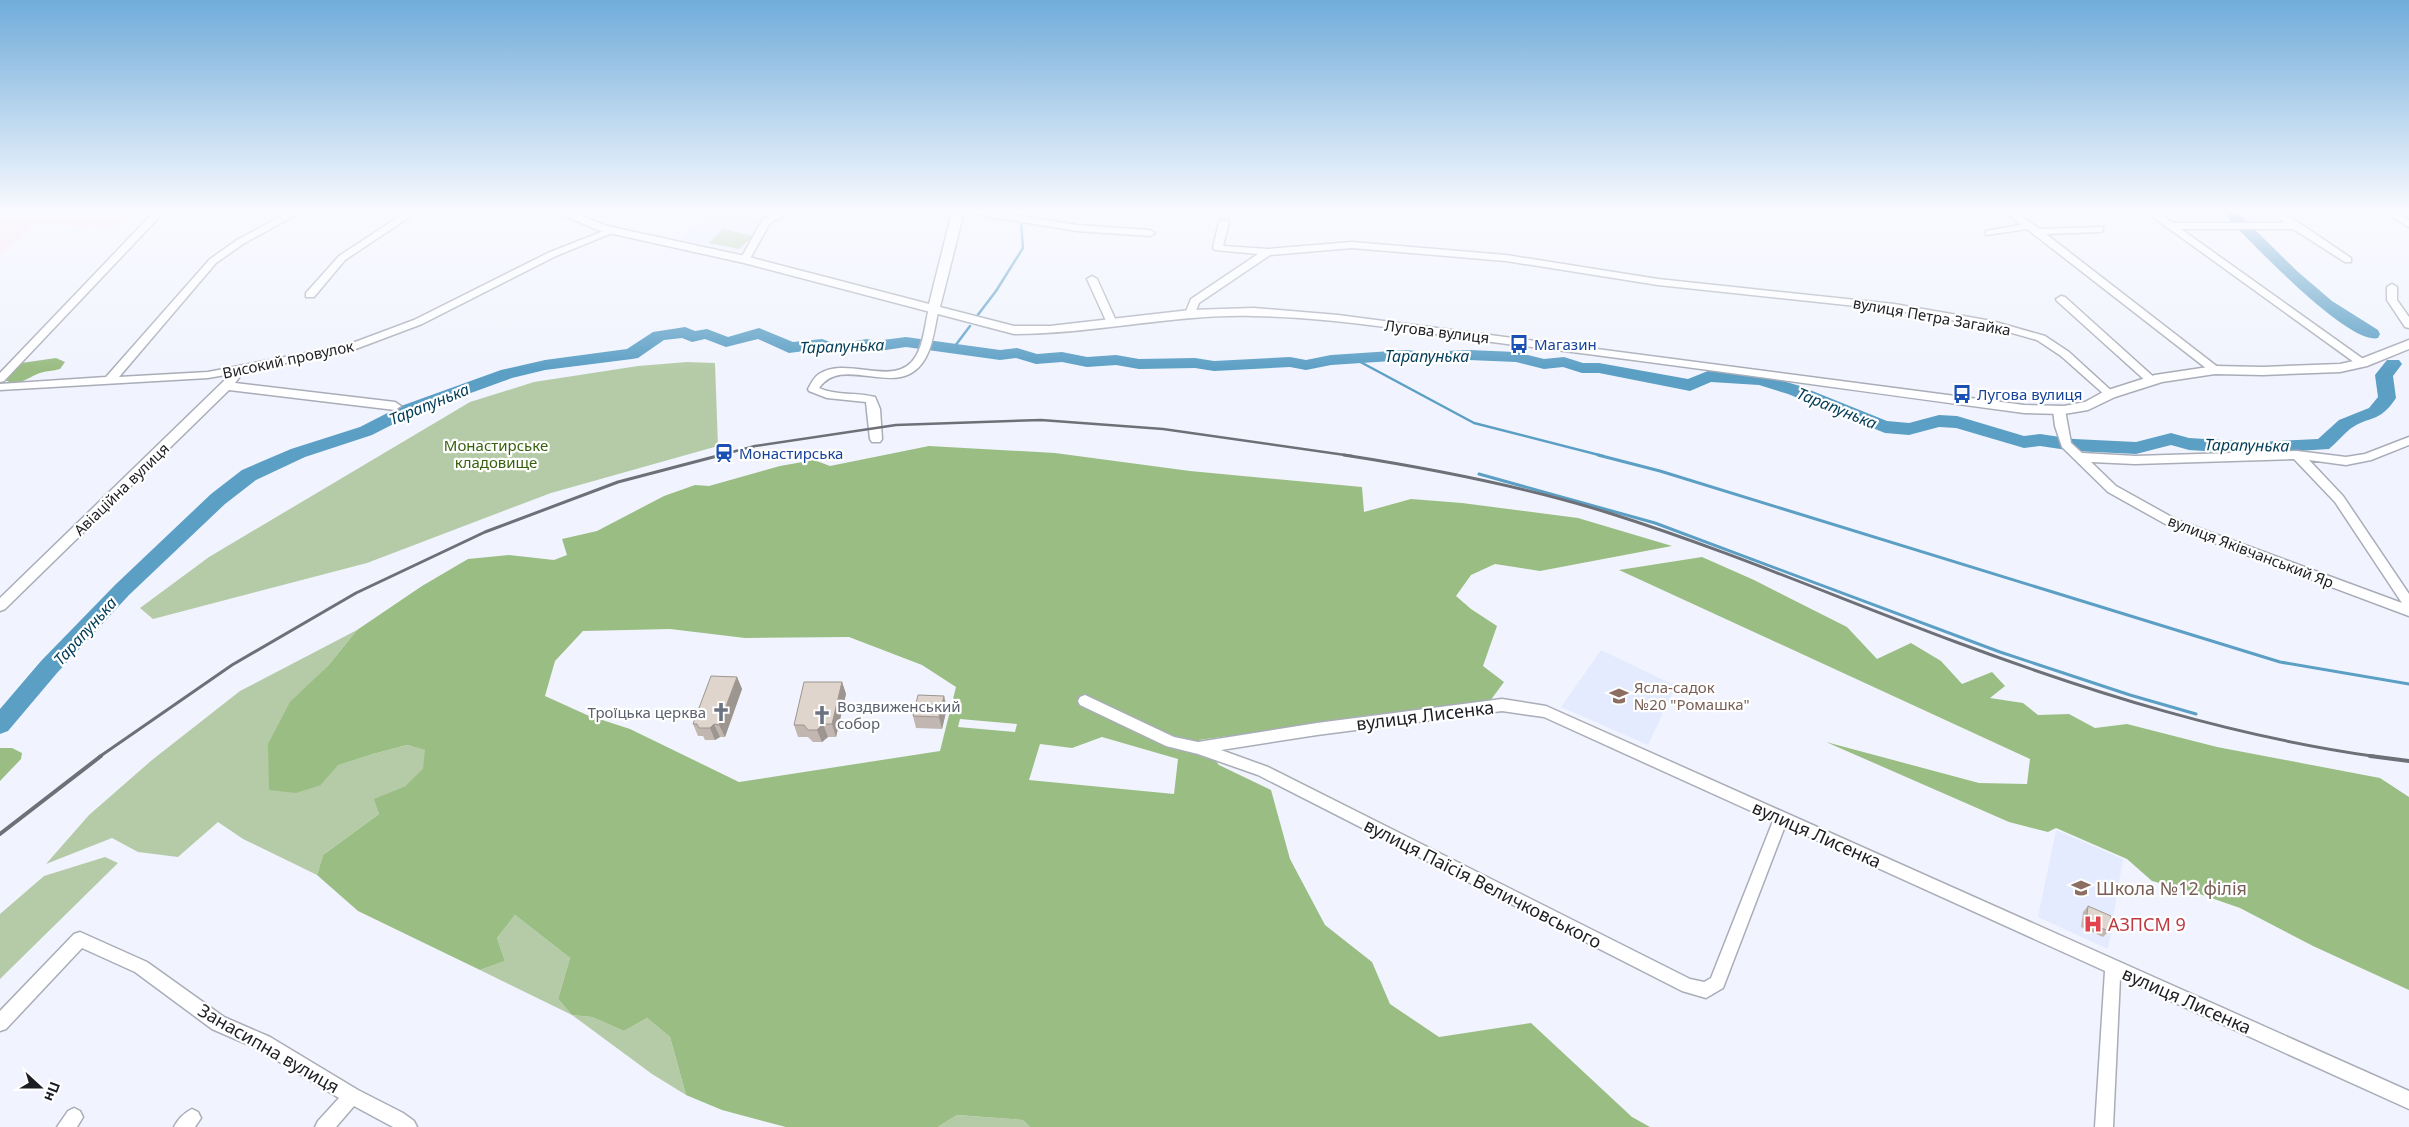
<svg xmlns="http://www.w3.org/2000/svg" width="2409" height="1127" font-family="'Noto Sans',sans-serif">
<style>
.built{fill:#e4ebfe}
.industrial{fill:#fde3ea}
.green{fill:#b5cba8}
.forest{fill:#9abd83;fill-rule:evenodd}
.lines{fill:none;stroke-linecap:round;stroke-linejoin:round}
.stream-far1{stroke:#5c9fc5;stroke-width:2.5}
.stream{stroke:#5c9fc5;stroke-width:3}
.river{fill:#5c9fc5;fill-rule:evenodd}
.minor-casing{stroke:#a9adb8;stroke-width:3}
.tertiary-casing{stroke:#a9adb8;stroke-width:3}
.minor{fill:#fff;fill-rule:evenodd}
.tertiary{fill:#fff;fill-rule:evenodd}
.rail-far2{stroke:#6e7077;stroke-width:2.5}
.rail-far1{stroke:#6e7077;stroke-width:3}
.rail{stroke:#6e7077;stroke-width:4}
.wall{fill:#c1b7b0}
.shaded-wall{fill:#9d9590}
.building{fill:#e0d5cd;stroke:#9d9590}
.labels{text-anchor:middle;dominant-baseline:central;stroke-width:4.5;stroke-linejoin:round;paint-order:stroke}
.street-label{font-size:15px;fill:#1d1e23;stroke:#fff}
.transit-label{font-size:15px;fill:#164399;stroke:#fff;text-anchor:start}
.park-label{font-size:15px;fill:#38610e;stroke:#fff}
.education-label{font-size:15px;fill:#785e54;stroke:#fff;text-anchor:start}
.worship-label{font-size:15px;fill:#5b616d;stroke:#fff;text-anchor:start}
.water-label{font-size:16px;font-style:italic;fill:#023d57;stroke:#fff}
.near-street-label{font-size:18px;fill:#1d1e23;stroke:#fff}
.near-education-label{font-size:18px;fill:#785e54;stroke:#fff;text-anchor:start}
.near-health-label{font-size:18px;fill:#be3a42;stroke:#fff;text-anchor:start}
</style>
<rect width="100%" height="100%" fill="#f1f4fe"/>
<path class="built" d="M709,212H775L764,221L746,253L682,239Z
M1601,650L1676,686L1648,745L1561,707Z
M2056,830L2123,859L2108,949L2038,917Z"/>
<path class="industrial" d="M0,212H137L120,228L32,226L0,255Z"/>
<path class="green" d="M723,229L753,236L739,249L709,243Z
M687,362L715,363L718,446L551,493L367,563L153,619L140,608L209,557L470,402L534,382L638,366Z
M357,630L327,667L321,785L337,765L373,754L407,745L426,750L424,769L405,786L375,799L379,814L323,855L317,875L243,839L218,822L178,857L138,852L112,838L46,864L89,815L152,760L240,691Z
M105,857L118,863L0,979V914L44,876Z
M515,915L570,958L558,999L572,1015L592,1017L624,1031L647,1018L670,1037L686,1095L652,1074L572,1015L480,970L505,961L497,938Z
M957,1115L1023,1120L1030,1127H938Z"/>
<path class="forest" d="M56,358L65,362L60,369C53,371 46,371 40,373C28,377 18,388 5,380L21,363Z
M929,446L1055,453L1190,471L1362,487L1364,512L1411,499L1462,503L1578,518L1672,546L1540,571L1495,564L1471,575L1456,596L1471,609L1497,626L1483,666L1504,682L1490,701L1199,740L1219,765L1271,790L1290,859L1325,925L1372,962L1390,1004L1439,1037L1531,1023L1632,1117L1650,1127H1030L1023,1120L957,1115L938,1127H786L722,1110L686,1095L670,1037L647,1018L624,1031L592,1017L572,1015L558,999L570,958L515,915L497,938L505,961L480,970L358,911L317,875L323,855L379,814L374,799L405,786L423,769L425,750L407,745L373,754L338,765L321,785L296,793L269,790L268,744L290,702L327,667L357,630L422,586L468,559L509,555L554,560L567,555L562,539L597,531L664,496L695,485L709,486L780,466L814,460L830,466ZM670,629L745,638L849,637L922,665L956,687L940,751L739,782L630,729L587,715L545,696L555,661L583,631ZM960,719L1017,724L1015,732L958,727ZM1102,737L1178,759L1174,794L1029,780L1040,744L1072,748Z
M1702,557L1754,580L1847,627L1877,659L1911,643L1941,661L1962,684L1992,672L2005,686L1990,698L2023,703L2038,715L2069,714L2095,728L2127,724L2217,747L2380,778L2409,797V990L2313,946L2240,908L2194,892L2152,881L2127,859L2056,828L2048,832L2009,822L1826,742L1979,783L2027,784L2030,759L1619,570Z
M0,748H12L22,753L21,759L0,781Z"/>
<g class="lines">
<path class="stream-far1" d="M1021,212V215
M977,316L996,291L1023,248L1021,223
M952,350L970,326
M1353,358L1474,423L1603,456"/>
<path class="stream" d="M1598,455L1660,471L2280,662L2409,684
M1479,474L1655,523L2000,652L2130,695L2196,714"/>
<path class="river" d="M2224,212H2239L2247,223L2244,226L2252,227L2297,271L2332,301L2378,330L2380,334L2378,338C2350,345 2263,254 2242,233L2239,230L2242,227L2234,226Z
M685,327L695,331L707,329L728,337L759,328L793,342L822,339L836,344L867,339L875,341L906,337L1000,350L1017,348L1037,354L1062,352L1087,357L1116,355L1139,359L1195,358L1214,361L1290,357L1306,360L1331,355L1407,350L1423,352L1469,350L1516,352L1544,359L1564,357L1583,363H1599L1688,379L1708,371L1760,374L1800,386L1887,421L1909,423L1939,415L1957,416L2024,436L2040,434L2074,439L2136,442L2171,433L2189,438L2254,442L2318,439L2339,420L2369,408L2378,397L2375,375L2387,360H2399L2402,364L2393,376L2396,398C2379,424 2369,415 2350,429C2343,435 2336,443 2329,449L2254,454L2189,450L2171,445L2136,454L2074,451L2040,446L2024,448L1956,428L1939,427L1909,435L1885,433L1788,394L1759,385L1711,382L1690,391L1599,373H1582L1563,367L1544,369L1516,362L1469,360L1423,362L1407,360L1331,365L1306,370L1290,367L1214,371L1195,368L1139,369L1116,365L1087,367L1062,362L1036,364L1016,358L1000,360L906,347L872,352L864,350L834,354L820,349L789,353L758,339L726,347L705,339L692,342L682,338L664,340L638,358L632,359L545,370L512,378L413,414L372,435L305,457L256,480L225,504L129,595L57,673L8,731L0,734V709L41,661L115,585L211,494L242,470L291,449L360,427L401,406L501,370L545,360L627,349L653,332Z"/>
<g class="minor-casing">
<path id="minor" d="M154,212H164L4,381L0,382V373Z
M289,212H301L243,244L216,263L119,377L208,372L347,345L414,320L550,252L609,229H615L617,231L556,256L422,324L353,350L244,371L235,383L395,402L401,406L395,410L229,390L5,609L0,611V598L231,374L208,378L0,390V384L106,377L210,259L237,240Z
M406,212H417L345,260L314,297H306V293L339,256Z
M779,212H791L770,223L748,262H742L740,260L763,219Z
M974,212H995L1077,225L1150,230L1155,233L1150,236L1077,231L979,215Z
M2006,212H2017L2039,229L2103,227V231L2100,232L2046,234L2219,368L2220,370L2219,372H2211L2027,229L1986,235V231L2021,225Z
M2146,212H2157L2173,223H2285L2272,212H2283L2351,258V262H2345L2293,229H2181L2366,361L2367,363L2366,365H2358Z
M2384,212H2395L2409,220V227Z
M1224,219L1229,222L1223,246L1268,249L1352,242L1506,255L1658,279L1894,304L1992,321L2045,336L2069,352L2115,394L2114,396H2106L2061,356L2037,340L1991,327L1894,310L1658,285L1506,261L1352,248L1270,255L1199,303L1194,316H1186L1185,314L1191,299L1258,254L1215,250L1213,248L1219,222Z
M1092,276L1097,279L1117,323L1116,325L1112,326L1107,323L1087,279Z
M2392,284L2397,287V300L2409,317V328L2405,327L2387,300V287Z
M2061,296L2065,297L2156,379L2157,381L2156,383H2148L2057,301L2056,299Z
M934,305L939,308C935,324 934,342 926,357C901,404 844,352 819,388C836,396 857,392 875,397L880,409L882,439L880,442H872L870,439L866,402L827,398L809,391L808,389C811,384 814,377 819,374C848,355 896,390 916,356C924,343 925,323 929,308Z
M2059,406L2065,410L2071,443L2082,453L2135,456L2297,451L2346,457L2365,454L2409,437V445L2371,460L2346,465L2309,460L2343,496L2409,594V616L2169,526L2108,492L2062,447L2055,426L2053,410ZM2294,459L2335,502L2402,603L2177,520L2116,486L2091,462L2135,464Z
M1085,695L1174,737L1198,742L1317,723L1502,699L1546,706L2409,1091V1109L2120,978L2113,1127H2095L2105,971L1785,826L1723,988L1706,998L1682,991L1258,775L1198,754L1166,746L1080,705L1078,701L1080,697ZM1502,711L1544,717L1773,821L1711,978L1704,982L1690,979L1268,767L1221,750L1317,735Z
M80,932L147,962L224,1017L270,1037L358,1090L403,1113L414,1121L417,1127H393L354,1106L336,1127H315L318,1121L339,1098L258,1049L212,1029L135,972L82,948L6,1029L0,1031V1011L74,934Z
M74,1108L80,1111L83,1117L77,1127H57L68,1111Z
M192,1109L198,1112L201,1118L195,1127H174C178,1119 184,1113 192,1109Z"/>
</g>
<g class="tertiary-casing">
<path id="tertiary" d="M556,212H572L607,226L745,256L929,304L952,212H964L940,307L1014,326H1050L1190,310L1254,308L1338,315L2024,405L2064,406L2085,402L2105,391L2155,375L2215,366L2263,367L2340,364L2358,360L2409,340V349L2367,366L2340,372L2263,375L2215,374L2162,382L2115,397L2088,410L2064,414L2024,413C1852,390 1680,365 1507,344C1424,333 1337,317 1253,316C1173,314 1094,334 1014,334L744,263L600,231Z"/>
</g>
<use href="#minor" class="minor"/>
<use href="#tertiary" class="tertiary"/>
<path class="rail-far2" d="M717,456L755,446L896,425L1041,420L1163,429L1352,456"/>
<path class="rail-far1" d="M1344,455C1434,469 1523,486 1609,513C1727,550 1840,599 1956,642C2093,693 2234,737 2379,757
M99,757L232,665L356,593L485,532L618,482L721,455"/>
<path class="rail" d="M2370,756L2409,761
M0,834L101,756"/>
</g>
<path class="wall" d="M737,677L742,689L725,737H720L715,740H705L703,736H698L693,724Z
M842,682L846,694L836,737H828L822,742H813L808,737H798L794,725Z
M947,708L942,729L916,728L913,716Z
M2088,906L2109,931L2103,937L2081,927L2083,912Z"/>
<path class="shaded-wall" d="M737,677L742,689L725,737L719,725Z
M842,682L846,694L836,737L832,724Z
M944,696L947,708L942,729L939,717Z
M714,724L720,737L715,740L710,728Z
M823,724L828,737L822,742L817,730Z"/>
<path class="building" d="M711,676L737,677L719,725L714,724L710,728H699L697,724H693Z
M804,682H842L832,724H823L817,730H808L804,725H794Z
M918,695L944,696L939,717L913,716Z
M2088,906L2111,916L2109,931L2086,922Z"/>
<linearGradient id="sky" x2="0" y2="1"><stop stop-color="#70acda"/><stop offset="0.57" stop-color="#f9faff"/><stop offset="1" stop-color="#f9faff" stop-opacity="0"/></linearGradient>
<rect width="2409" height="370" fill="url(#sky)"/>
<defs>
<g id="bus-bare" transform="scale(1.5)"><path d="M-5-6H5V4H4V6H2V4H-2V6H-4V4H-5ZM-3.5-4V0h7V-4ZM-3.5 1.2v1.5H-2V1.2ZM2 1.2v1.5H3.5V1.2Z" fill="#1a4fb4" stroke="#fff" stroke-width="2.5" paint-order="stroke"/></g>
<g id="station-bare" transform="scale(1.5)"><path d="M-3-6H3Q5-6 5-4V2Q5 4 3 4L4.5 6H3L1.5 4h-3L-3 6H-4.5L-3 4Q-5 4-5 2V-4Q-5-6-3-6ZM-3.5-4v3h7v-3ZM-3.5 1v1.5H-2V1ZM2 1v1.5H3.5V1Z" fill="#1a4fb4" stroke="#fff" stroke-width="2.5" paint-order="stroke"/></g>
<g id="school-bare" transform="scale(1.5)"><path d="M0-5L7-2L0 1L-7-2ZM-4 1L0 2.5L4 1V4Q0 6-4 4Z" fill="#8d6e63" stroke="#fff" stroke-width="2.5" paint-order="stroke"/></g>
<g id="church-bare" transform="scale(1.5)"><path d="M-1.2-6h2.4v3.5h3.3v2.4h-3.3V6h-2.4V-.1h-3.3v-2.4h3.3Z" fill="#6b7280" stroke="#fff" stroke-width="2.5" paint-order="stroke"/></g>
<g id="hospital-bare" transform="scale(1.5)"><path d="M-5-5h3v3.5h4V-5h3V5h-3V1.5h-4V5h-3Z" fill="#e0444e" stroke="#fff" stroke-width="2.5" paint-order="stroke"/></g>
</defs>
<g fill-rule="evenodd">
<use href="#bus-bare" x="1519" y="344"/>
<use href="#bus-bare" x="1962" y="394"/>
<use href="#station-bare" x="724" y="453"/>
<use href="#school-bare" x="1619" y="696"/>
<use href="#church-bare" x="721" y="712"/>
<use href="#church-bare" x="822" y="715"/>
<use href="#school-bare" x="2081" y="888"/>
<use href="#hospital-bare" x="2093" y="924"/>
</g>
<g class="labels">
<g class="street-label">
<text transform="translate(1932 316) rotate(10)">вулиця Петра Загайка</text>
<text transform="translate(1437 331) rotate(7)">Лугова вулиця</text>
<text transform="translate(288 359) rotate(-12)">Високий провулок</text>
<text transform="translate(121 489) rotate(-44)">Авіаційна вулиця</text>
<text transform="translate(2251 551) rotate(21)">вулиця Яківчанський Яр</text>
</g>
<g class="transit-label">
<text x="1534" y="344">Магазин</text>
<text x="1977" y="394">Лугова вулиця</text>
<text x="739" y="453">Монастирська</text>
</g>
<g class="park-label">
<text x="496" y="445">Монастирське<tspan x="496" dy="17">кладовище</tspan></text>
</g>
<g class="education-label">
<text x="1634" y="687">Ясла-садок<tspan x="1634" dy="17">№20 "Ромашка"</tspan></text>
</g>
<g class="worship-label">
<text x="837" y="706">Воздвиженський<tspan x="837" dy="17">собор</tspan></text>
<text x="706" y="712" text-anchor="end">Троїцька церква</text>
</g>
<g class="water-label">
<text transform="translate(842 346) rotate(-2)">Тарапунька</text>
<text x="1427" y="356">Тарапунька</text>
<text transform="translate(429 404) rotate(-22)">Тарапунька</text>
<text transform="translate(1837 408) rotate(22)">Тарапунька</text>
<text transform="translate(2247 445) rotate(1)">Тарапунька</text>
<text transform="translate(85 631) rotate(-48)">Тарапунька</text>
</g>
<g class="near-street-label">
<text transform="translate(1425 715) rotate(-7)">вулиця Лисенка</text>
<text transform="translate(1817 834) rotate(24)">вулиця Лисенка</text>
<text transform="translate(1483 883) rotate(27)">вулиця Паїсія Величковського</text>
<text transform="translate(2187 1000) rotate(24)">вулиця Лисенка</text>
<text transform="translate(269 1048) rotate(30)">Занасипна вулиця</text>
</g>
<g class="near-education-label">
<text x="2096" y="888">Школа №12 філія</text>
</g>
<g class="near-health-label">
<text x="2108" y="924">АЗПСМ 9</text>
</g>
</g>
<g transform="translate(40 1087) rotate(111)" stroke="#ffffff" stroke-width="4" paint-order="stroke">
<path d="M0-4L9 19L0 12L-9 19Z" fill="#1d1e23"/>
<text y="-8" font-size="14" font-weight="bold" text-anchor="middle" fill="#1d1e23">Пн</text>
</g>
</svg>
